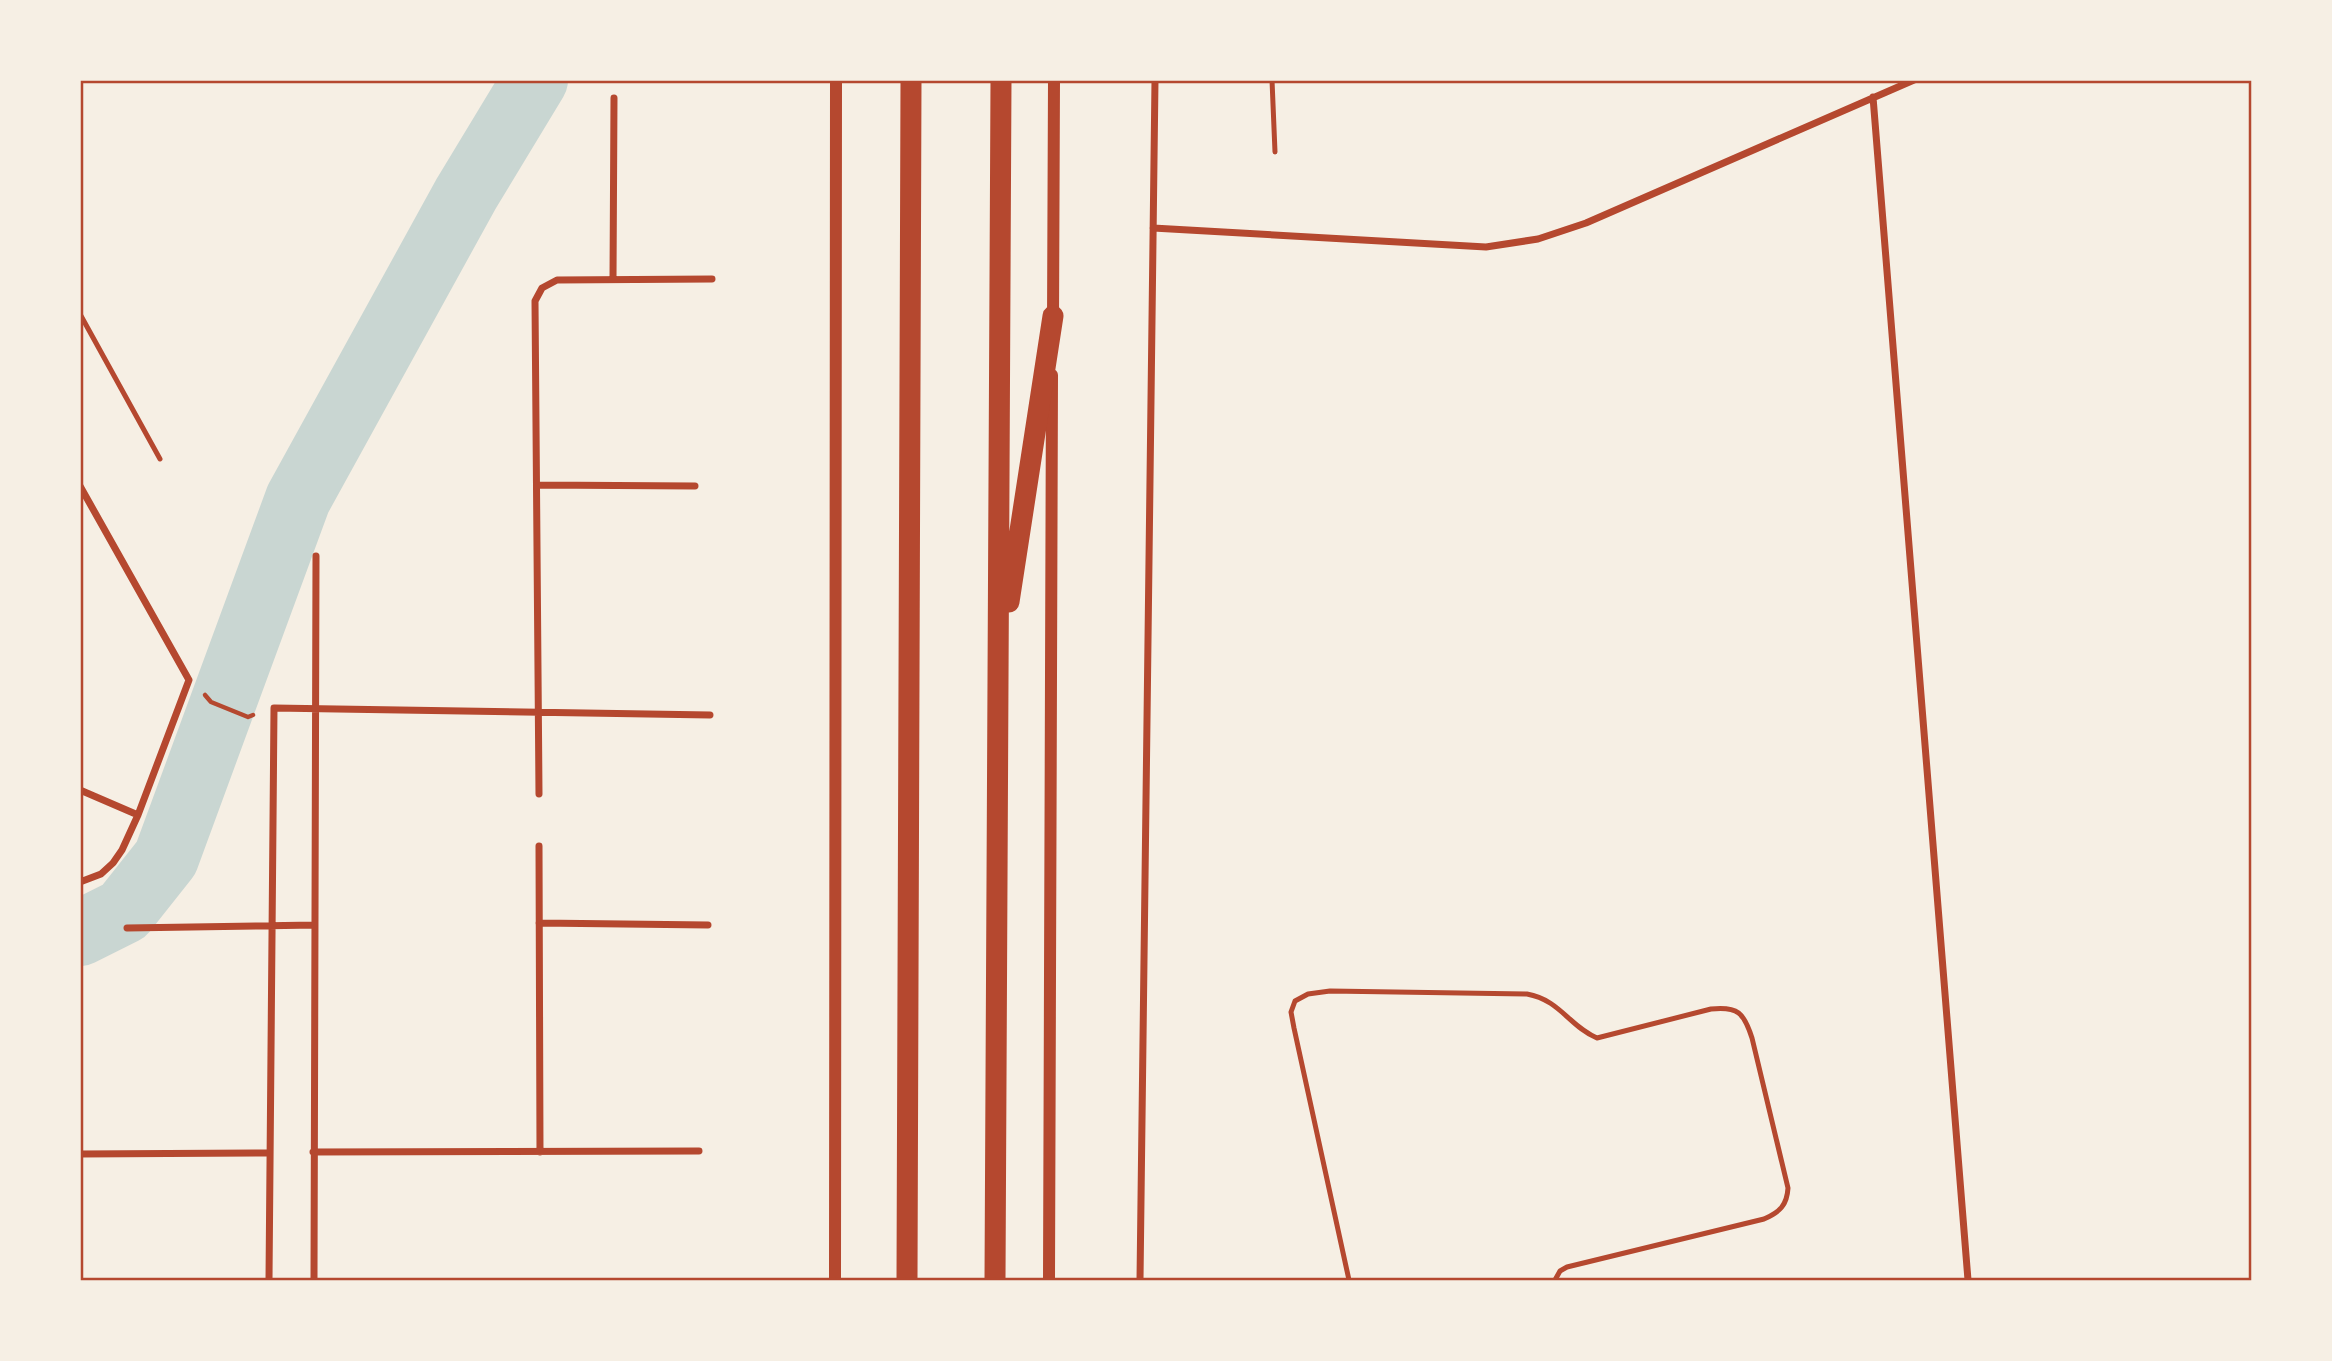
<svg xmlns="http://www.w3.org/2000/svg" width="2332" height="1361" font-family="'Crimson Pro',serif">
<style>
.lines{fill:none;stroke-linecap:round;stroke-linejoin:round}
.river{stroke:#c9d6d2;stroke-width:66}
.path{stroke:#b5482f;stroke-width:4.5}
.service{stroke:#b5482f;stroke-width:5}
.minor{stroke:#b5482f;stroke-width:7}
.tertiary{stroke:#b5482f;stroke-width:12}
.motorway{stroke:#b5482f;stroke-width:21}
.neatline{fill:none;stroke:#b5482f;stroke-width:2.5}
</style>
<rect width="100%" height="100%" fill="#f6efe4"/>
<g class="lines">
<path class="river" d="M80,933L124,911L166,858L298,499L466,194L535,80"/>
<path class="path" d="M205,695L211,702L248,717L253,715"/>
<path class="service" d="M1272,80L1275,152
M80,314L160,459
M1349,1280L1294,1028L1291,1012L1295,1001L1308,994L1330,991L1527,994C1560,1000 1569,1026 1597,1038L1711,1009C1738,1006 1744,1013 1752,1038L1788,1188C1787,1205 1780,1212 1764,1219L1567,1267L1560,1271L1555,1280"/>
<path class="minor" d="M1873,97L1968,1280
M1153,228L1486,247L1538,239L1586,223L1914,80
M613,279L614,98
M537,485L695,486
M80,486L189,680L138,815L122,850L113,863L101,874L80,882
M80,790L138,815
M539,794L535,301L542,288L557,280L712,279
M539,846L540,1152
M539,923L708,925
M127,928L315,925
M313,1152L699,1151
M80,1154L270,1153
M269,1280L274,708L710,715
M314,1280L316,556
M1140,1280L1155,80"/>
<path class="tertiary" d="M1053,322L1054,80
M835,1280L836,80
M1049,1280L1052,375"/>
<path class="motorway" d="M1009,602L1053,316
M907,1280L911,80
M995,1280L1001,80"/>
</g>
<rect width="2332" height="1361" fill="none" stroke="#f6efe4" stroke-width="164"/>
<rect x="82" y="82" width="2168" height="1197" class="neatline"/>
</svg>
